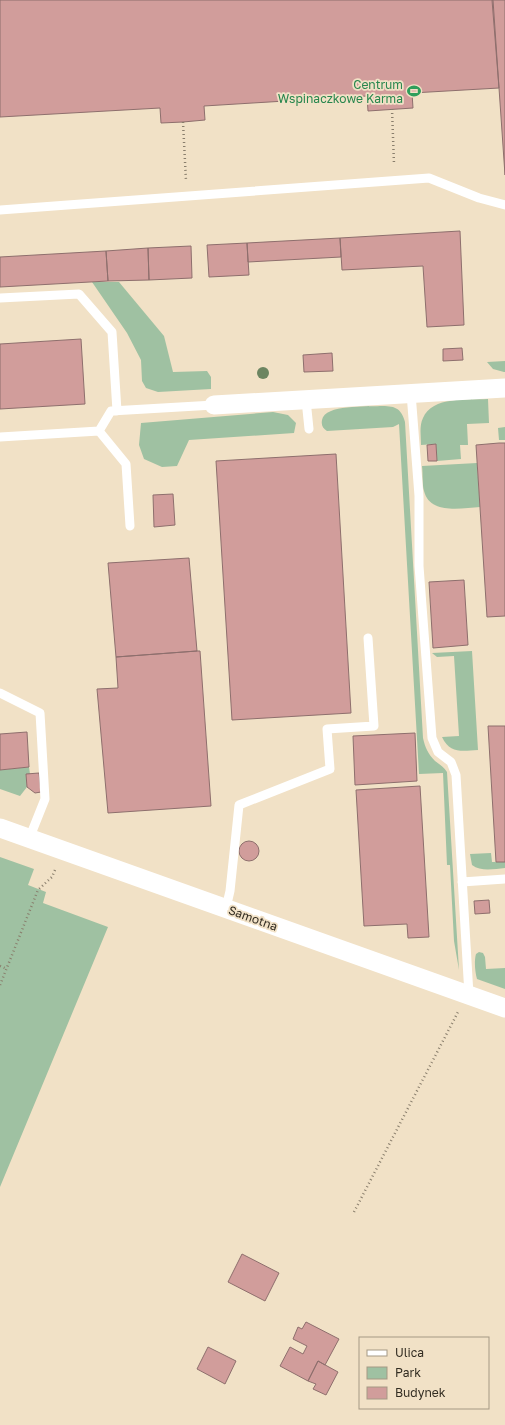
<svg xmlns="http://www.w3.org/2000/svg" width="505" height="1425" font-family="'Golos Text',sans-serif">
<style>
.green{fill:#9fc1a2}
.building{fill:#d19d9b;stroke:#8e6f6d}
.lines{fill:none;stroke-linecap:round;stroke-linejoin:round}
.path{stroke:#897e6c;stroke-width:2.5;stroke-dasharray:1 3;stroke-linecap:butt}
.lane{stroke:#fff;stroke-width:9}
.street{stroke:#fff;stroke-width:19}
.tree{fill:#6c8561}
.labels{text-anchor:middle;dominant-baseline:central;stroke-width:3.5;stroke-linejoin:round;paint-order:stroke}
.leisure-label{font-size:12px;fill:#27864d;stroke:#f1e1c6;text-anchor:end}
.street-label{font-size:12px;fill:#332d22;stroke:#f1e1c6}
</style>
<rect width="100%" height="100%" fill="#f1e1c6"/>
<path class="green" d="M119,282L164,336L173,372L207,371L211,377V389L158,392L146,388L142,381L141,360L127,333L92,282Z
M505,361V372H504L493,369L487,362Z
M488,399L489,423L467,424L468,445H460L461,459L437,461L436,444L421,445C421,436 419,426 423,418C432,396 468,400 488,399Z
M380,406C394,406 401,407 405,422L423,738C425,747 428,754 435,761C440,765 444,767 447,772L459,970L454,941L450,865H447L443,773L419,774L399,424L393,427L327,431C323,428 321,426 322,420C325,404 367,407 380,406Z
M273,412L288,415L296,423L294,433L189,440L177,466L162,467L144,459L139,445L141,423Z
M505,427V440H499L498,428Z
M477,463L480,507C462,508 430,515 424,491C422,484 423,474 422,466Z
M472,651L478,750C462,751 450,754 442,737L459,736L454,656L437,657L432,653Z
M29,767L30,774H26L27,787L20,796L0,789V770Z
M491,853L492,862H505V868C494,869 481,872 472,865L470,854Z
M0,857L34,869L28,885L46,892L43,903L108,927L0,1187Z
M479,952L483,953L485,957L486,969L505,968V989L477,979C475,972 474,961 476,954Z"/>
<path class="building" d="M0,0H493L499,88L412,93L413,108L368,111L367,96L204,106L205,120L183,122L161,123L160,108L0,117Z
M492,0H505V175L499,88Z
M460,231L464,325L427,327L423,266L342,270L340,238Z
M340,238L341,257L248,262L247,243Z
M247,243L249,275L209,277L207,245Z
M191,246L192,278L149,280L148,248Z
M148,248L149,280L108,281L106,251Z
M106,251L108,281L0,287V257Z
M81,339L85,404L0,409V344Z
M462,348L463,360L443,361V349Z
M332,353L333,371L304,372L303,355Z
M499,443H505V616L487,617L476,445Z
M436,444L437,461H428L427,445Z
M336,454L351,713L232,720L216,461Z
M173,494L175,525L154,527L153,495Z
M189,558L197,651L116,657L108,563Z
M464,580L468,645L433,648L429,582Z
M197,651H200L211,806L108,813L97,689L118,688L116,657Z
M488,726H505V862H496Z
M27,732L29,767L0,770V734Z
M415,733L417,781L355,785L353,736Z
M39,773L41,792L35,793L27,787L26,774Z
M420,786L429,937L408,938L407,924L364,926L356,790Z
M239 851a10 10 0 1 1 20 0a10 10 0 1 1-20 0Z
M489,900L490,913L475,914L474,901Z
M242,1254L279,1273L265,1301L228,1282Z
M306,1322L339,1339L325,1365L318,1361L308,1381L280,1366L290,1347L303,1354L307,1346L293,1339L298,1327L302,1329Z
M208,1347L236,1361L225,1384L197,1369Z
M318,1361L338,1372L326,1395L313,1389L316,1384L308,1381Z"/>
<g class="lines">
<path class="path" d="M392,109L394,164
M183,122L186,181
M0,966L7,969
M0,985L38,890L52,877L55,870
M354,1212L458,1012"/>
<path class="lane" d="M0,210L429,178L479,198L505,205
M0,298L79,294L112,332L117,411
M411,393L419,496V566L432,738L438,752L451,762L456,775L469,995
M306,400L309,429
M99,431L126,464L130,526
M0,437L99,431L111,411L214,405
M0,693L40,713L45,799L29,839
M462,882L505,879
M226,908L230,891L239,805L330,769L327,729L374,726L368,638"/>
<path class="street" d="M214,405L505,388
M0,828L505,1008"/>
</g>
<circle class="tree" cx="263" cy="373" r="6"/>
<defs>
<g id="stadium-bare" transform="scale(1.08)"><path d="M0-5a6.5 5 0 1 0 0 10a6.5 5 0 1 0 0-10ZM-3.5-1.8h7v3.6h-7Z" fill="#2e9e5b" stroke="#f1e1c6" stroke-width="2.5" paint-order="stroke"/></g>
</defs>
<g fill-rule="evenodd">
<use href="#stadium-bare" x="414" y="91"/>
</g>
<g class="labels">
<g class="leisure-label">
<text x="403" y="84">Centrum<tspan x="403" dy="14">Wspinaczkowe Karma</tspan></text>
</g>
<g class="street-label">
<text transform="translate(253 918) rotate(20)">Samotna</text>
</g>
</g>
<rect x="359" y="1337" width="130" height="72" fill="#f1e1c6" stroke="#a59984"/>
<rect x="367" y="1350" width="20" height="6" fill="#ffffff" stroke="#a59984"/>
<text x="395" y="1357" font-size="12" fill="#332d22">Ulica</text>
<rect x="367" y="1367" width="20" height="12" fill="#9fc1a2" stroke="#a59984"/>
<text x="395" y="1377" font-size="12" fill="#332d22">Park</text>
<rect x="367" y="1387" width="20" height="12" fill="#d19d9b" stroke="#a59984"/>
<text x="395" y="1397" font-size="12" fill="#332d22">Budynek</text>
</svg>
